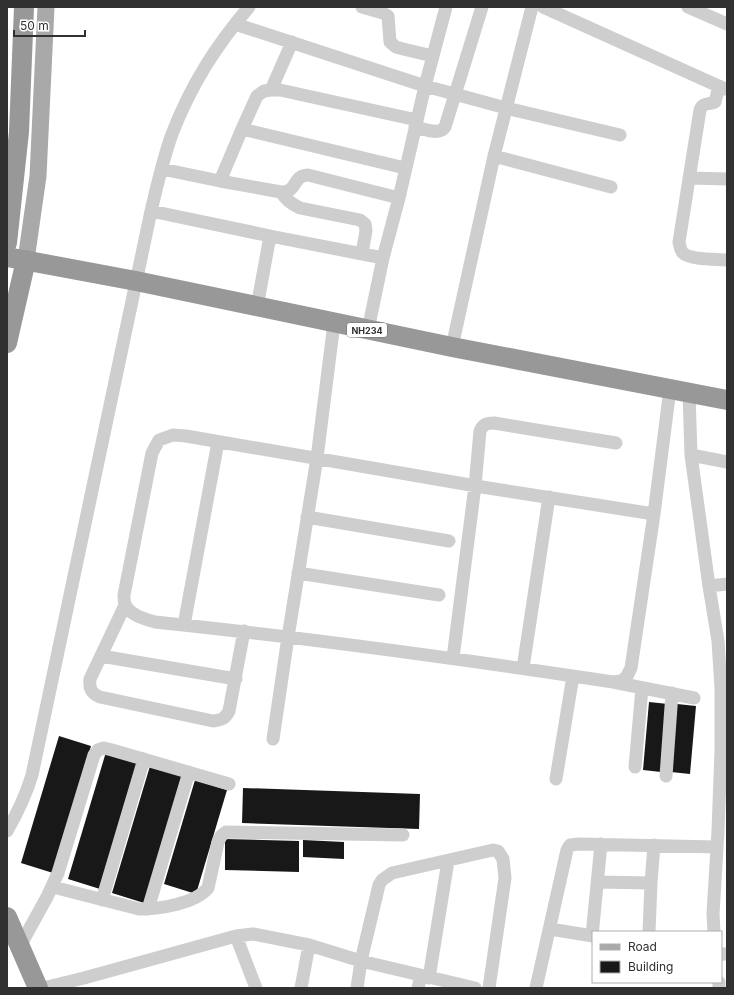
<svg xmlns="http://www.w3.org/2000/svg" width="734" height="995" font-family="Inter,sans-serif">
<style>
.building{fill:#181818}
.lines{fill:none;stroke-linecap:round;stroke-linejoin:round}
.minor{stroke:#cecece;stroke-width:13}
.major{stroke:#a9a9a9;stroke-width:17}
.highway{stroke:#989898;stroke-width:20}
.labels{text-anchor:middle;dominant-baseline:central;stroke-width:4;stroke-linejoin:round;paint-order:stroke}
.shield{fill:#fff;stroke:#6f6f6f;stroke-width:1}
.shield-label{font-size:9px;font-weight:bold;fill:#313131}
</style>
<rect width="100%" height="100%" fill="#fff"/>
<path class="building" d="M649,702L668,704L661,772L643,770Z
M677,704L696,706L690,774L671,772Z
M59,736L91,746L53,873L21,863Z
M106,752L139,762L100,889L68,879Z
M150,766L182,776L144,903L112,893Z
M195,780L227,790L196,894L164,884Z
M243,788L420,794L419,829L242,823Z
M225,839L299,841V872L225,870Z
M303,840L344,842V859L303,857Z"/>
<g class="lines">
<path class="minor" d="M362,7L383,13L388,16L390,42L396,47L403,49L433,56
M543,7L725,89
M688,7L727,24
M235,24L425,86L506,108L620,135
M719,86L715,102C708,105 703,102 700,110L679,242C680,247 680,250 683,253C690,260 717,259 727,260
M271,90L292,42
M415,127C424,129 439,136 445,127L482,7
M242,129L405,168
M494,156L611,187
M162,169L220,181L281,192C299,192 291,176 308,175L399,198
M689,178L727,179
M220,181L242,129L257,96L264,91L271,90H280L417,120
M281,192C286,200 291,204 300,208L360,220L365,224L366,231L362,253
M151,211L275,237L383,258
M257,307L270,236
M368,330L383,258L399,198L425,86L446,7
M452,347L494,156L532,7
M689,393L691,455L709,586L718,641L721,688V751L718,831L713,914L714,932
M691,455L727,462
M654,514L482,487L186,436L173,435L159,440L152,453L124,595C124,597 124,602 125,604C129,615 145,619 155,622C308,638 461,659 613,682L622,681L627,676L631,668L654,514L670,389
M307,517L449,541
M298,573L439,595
M709,586L727,584
M125,605L90,679C89,689 91,693 100,697L213,721C221,720 225,719 229,711L244,631
M184,625L218,442
M101,656L236,679
M453,658L475,486L480,431C483,424 487,423 494,423L616,443
M523,668L549,497
M613,682L694,698
M273,739L288,637L317,458L334,323
M635,767L642,688
M666,776L672,693
M556,779L573,676
M7,831C18,812 26,795 32,775L151,211C157,186 163,159 172,134C191,85 215,47 249,7
M597,882L651,883
M53,887L139,909C159,909 195,904 208,888L218,842L221,836L226,832L403,835
M102,900L144,759
M148,909L189,772
M550,929L593,936
M649,932L651,883L654,845
M236,936L256,988
M592,936L601,844
M20,946L47,897L58,873L94,755L98,750L104,748L112,750L229,784
M721,954H727
M429,978L448,861
M719,982V988
M43,988L84,978L236,936L253,934L309,945L361,961L475,988
M301,988L309,945
M357,988L361,961L379,885L382,880L392,873L493,850L498,851L503,859L505,878L489,988
M418,988L421,976
M536,988L567,850L570,845L579,844L717,847"/>
<path class="major" d="M26,260L38,176L46,7"/>
<path class="highway" d="M7,243L19,132L24,7
M7,257L136,281L452,347L727,400
M7,343L26,260
M7,917L38,988"/>
</g>
<g class="labels">
<rect class="shield" x="347" y="323" width="40" height="14" rx="3"/>
<g class="shield-label">
<text x="367" y="330">NH234</text>
</g>
</g>
<rect width="734" height="995" fill="none" stroke="#313131" stroke-width="16"/>
<rect x="592" y="931" width="130" height="52" fill="#ffffff" stroke="#adadad"/>
<rect x="600" y="944" width="20" height="6" fill="#a9a9a9" stroke="#adadad"/>
<text x="628" y="951" font-size="12" fill="#313131">Road</text>
<rect x="600" y="961" width="20" height="12" fill="#181818" stroke="#adadad"/>
<text x="628" y="971" font-size="12" fill="#313131">Building</text>
<path d="M14 30v6h71v-6" fill="none" stroke="#313131" stroke-width="2"/>
<text x="20" y="30" font-size="12" fill="#313131" stroke="#ffffff" stroke-width="3" paint-order="stroke">50 m</text>
</svg>
